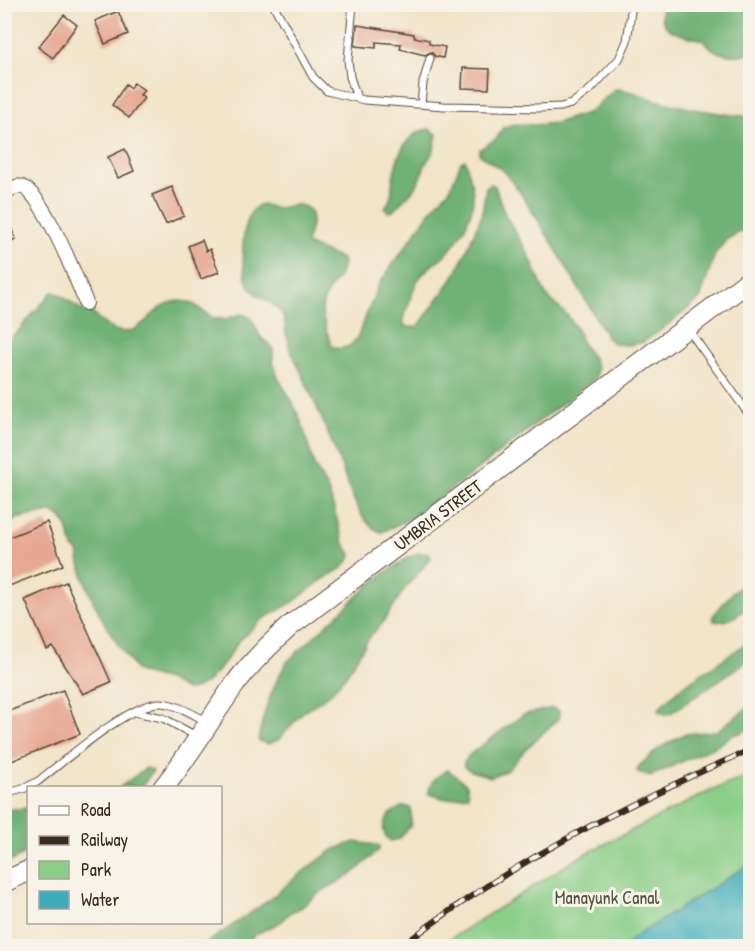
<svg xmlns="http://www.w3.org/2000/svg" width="755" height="951" font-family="'Patrick Hand',sans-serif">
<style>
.green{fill:#8ace88;stroke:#627c53;stroke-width:1.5}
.forest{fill:#6fb174;stroke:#556e49;stroke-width:1.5}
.water{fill:#3eadbb;stroke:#3c6c6c;stroke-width:1.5}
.building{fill:#e6a893}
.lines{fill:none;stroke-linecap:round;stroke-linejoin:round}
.lane-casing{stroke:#564638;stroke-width:9}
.street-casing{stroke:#564638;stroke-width:16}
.secondary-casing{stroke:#564638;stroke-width:22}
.lane{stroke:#fff;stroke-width:7}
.street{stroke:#fff;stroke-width:14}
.secondary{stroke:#fff;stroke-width:20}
.rail-casing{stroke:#3b2a1e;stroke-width:6}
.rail{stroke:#f7f3e8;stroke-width:4;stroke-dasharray:11;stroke-linecap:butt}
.labels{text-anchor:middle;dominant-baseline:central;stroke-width:6;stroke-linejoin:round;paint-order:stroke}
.street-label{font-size:18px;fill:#3b2a1e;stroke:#f7f3e8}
.park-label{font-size:18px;fill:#4f5338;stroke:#f7f3e8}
</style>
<rect width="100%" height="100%" fill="#f7f3e8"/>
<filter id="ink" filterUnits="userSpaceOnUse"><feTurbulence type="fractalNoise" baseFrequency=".0167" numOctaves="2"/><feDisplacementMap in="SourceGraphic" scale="12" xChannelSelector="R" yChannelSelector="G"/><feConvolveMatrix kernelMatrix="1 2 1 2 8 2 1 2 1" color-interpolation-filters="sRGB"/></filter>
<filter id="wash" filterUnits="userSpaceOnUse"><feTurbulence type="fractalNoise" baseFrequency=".008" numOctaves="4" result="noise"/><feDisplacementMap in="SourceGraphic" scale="24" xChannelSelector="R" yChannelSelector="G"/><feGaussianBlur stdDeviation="1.35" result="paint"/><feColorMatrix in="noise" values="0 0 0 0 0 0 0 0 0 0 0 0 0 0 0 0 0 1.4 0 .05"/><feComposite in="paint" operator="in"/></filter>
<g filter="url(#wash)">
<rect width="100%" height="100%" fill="#f1e4c8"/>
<path class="green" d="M750,775V864L639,934L624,946H439L581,856L708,792Z"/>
<path class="forest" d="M682,5H750V53C733,58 714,55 704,40C685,36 656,33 662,7Z
M615,89C630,89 642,96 656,100C687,109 719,114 750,117V227L727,239L715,254L700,299L661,330L643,342L629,345L614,344L607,337L554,246L520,192L503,171L479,154V150L497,138L504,127L514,124L536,125L555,123L590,112Z
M429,129L437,134L434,150L426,163L416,187L393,211L388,212L385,208C395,194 390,188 394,173C398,153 408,131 429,129Z
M465,160C473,186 478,201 465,227C460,236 454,246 447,253C437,262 423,270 417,282C413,289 412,296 409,303C405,314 403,311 404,325L408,327H418L455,275L467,250L482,214L486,187L491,184L495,186L505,215L528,253L546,295L568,316L577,329L583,345L593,358L597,368L596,377L477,470L411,518L382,532C357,525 347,479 338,458C323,421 307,383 289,347C290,341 288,340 286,334C285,328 286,322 283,316C276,301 257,300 249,286C240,269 240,219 256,207C263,201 266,206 273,208C282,210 291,203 300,205C320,209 309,231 306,244L342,259C347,277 322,289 322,310C322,321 329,335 331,346L339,349L350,346L357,338L379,284L433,208L450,189L461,162Z
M52,292C64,294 69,303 79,308C82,310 85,310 88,311C99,316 103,327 118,331C142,337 152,306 173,302C198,296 203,320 223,319C232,319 240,310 249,317C255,321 256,330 260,336C263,341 270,343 273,348V361L278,378L292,401L302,424L314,465L329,492L344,544L351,554L350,559L342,568L319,582L295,601L263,619L253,628L238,642L223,665L206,683L195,689L186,690L168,680L141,673L136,670C112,638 82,591 78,551L73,548C68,534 69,518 51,512L18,518L5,528V343L19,330Z
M419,553L429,554L431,558L405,588L382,624L371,635L346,675L330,694L302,713L278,740L268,744L258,741C263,713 272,687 287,662L377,578L409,557Z
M750,581V605C739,614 729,624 714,621L713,616L733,592Z
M750,641V659L671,713L665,714L658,711L662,705L679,689Z
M750,706V729L731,736L718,745L651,776L637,772L638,767L658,749L684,734L716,731Z
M552,708L559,711V718L525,750L508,770L491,777L471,771L464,767V763L469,755L523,715Z
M146,768L153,771L141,787H120Z
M448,770L467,785L468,795L446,799L429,794C428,782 438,775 448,770Z
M404,806L411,808V825L399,839L390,841C375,826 389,812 404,806Z
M28,808V852L5,865V810Z
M354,842L376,845L379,846V850L355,872L319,893L302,907L289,913L281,922L258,933L240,946H202L269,900L297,876L333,850Z"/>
<path class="water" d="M750,864V946H624L639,934Z"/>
<g id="blocks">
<path class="building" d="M118,11L128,34L105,44L95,21Z
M64,15L77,25L53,58L38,47Z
M357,25L414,34V37L429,40V44L445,47L443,58L435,56L431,52L425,55L400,49L401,44L376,42V48L355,46Z
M463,68L490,69L489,89L462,88Z
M134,83L144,90L140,95L144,98L129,118L112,105L126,84L130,88Z
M125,149L134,171L118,178L108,157Z
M172,187L184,216L166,224L152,195Z
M4,210L16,239L4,243Z
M202,240L206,251L210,249L219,272L201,279L188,246Z
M47,522L63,565L4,588V539Z
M66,582L111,682L83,694L53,647L47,650L25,600Z
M63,690L80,734L4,764V713Z"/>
</g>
</g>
<g filter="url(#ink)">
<use href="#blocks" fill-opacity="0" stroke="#564638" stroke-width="1.5"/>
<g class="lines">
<g class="lane-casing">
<path id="lane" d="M273,4L313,77L327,91L364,100L444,106L537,108L561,107L571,104L591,89L619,59L627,41L632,4
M353,4L348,60L350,77L357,98
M421,104L423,83L430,58
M688,329L750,416
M135,712L163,718L196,736
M4,794L23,789L37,782C63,762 131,702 161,703C177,704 194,715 208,722"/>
</g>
<g class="street-casing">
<path id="street" d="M4,192C10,190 16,185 22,187C42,191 78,282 86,303"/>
</g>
<g class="secondary-casing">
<path id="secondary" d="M163,788C189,756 209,721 233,687C249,664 269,645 290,626L750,280
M4,882L28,871"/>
</g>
<use href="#lane" class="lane"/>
<use href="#street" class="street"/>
<use href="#secondary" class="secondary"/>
<g class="rail-casing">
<path id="rail" d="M402,946C507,864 628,803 750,750"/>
</g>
<use href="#rail" class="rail"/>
</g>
</g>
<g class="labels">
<g class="street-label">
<text transform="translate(438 515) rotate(-37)">UMBRIA STREET</text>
</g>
<g class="park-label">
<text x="607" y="897">Manayunk Canal</text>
</g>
</g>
<rect width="755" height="951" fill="none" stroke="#f7f3e8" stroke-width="24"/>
<rect x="27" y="786" width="195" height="138" fill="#f7f3e8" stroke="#aca397" stroke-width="1.5"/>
<rect x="39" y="806" width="30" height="9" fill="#ffffff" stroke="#aca397" stroke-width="1.5"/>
<text x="81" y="816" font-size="18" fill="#3b2a1e">Road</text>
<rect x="39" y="836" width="30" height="9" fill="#3b2a1e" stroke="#aca397" stroke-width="1.5"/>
<text x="81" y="846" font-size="18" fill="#3b2a1e">Railway</text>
<rect x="39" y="861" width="30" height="18" fill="#8ace88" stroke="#aca397" stroke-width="1.5"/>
<text x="81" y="876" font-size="18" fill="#3b2a1e">Park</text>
<rect x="39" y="891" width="30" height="18" fill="#3eadbb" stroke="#aca397" stroke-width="1.5"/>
<text x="81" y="906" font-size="18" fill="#3b2a1e">Water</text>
</svg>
